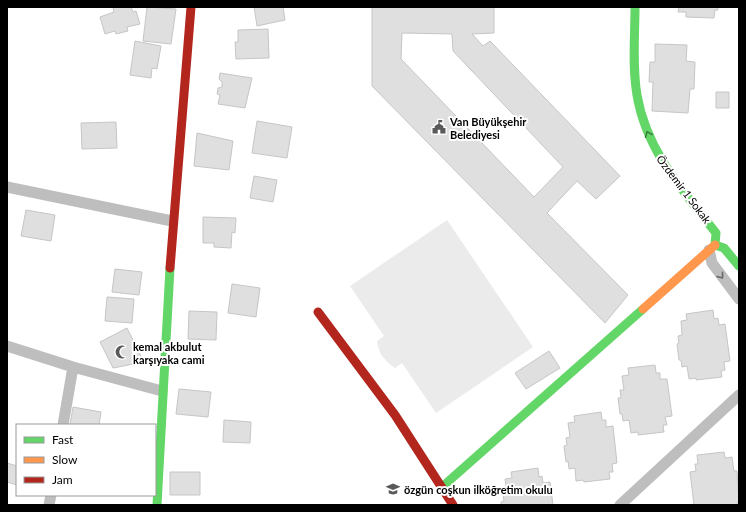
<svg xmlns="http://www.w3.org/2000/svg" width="746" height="512" font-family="Lato,sans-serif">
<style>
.green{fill:#ebebeb}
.building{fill:#dfdfdf;stroke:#c6c6c6;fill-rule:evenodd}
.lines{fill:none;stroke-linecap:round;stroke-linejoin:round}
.street{stroke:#bebebe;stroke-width:11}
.fast{stroke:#63d668;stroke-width:9}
.slow{stroke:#ff974d;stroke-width:9}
.jam{stroke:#b3261e;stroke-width:9}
.oneway{stroke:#3b803e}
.oneway2{stroke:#686868}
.labels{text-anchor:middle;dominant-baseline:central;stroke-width:4;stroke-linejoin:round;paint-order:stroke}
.poi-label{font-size:11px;font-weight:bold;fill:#000;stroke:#fff;text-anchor:start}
.street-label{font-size:11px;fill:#000;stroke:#fff}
</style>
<rect width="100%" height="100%" fill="#fff"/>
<path class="green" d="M447,220L533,347L436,413L402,363L395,368C385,361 378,353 377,341L384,336L350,286Z"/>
<path class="building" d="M116,7H131L133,12L136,11L140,24L127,27L128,31L116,34L115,31L105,34L100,17L114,12L113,8Z
M147,7L176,9L171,44L143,41Z
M254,7H283L285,20L257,26Z
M372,7H494V33L472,34L483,46L490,41L620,176L596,199L577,181L547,213L628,295L605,323L372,86ZM402,33L452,34L453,51L563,167L534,197L401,59Z
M679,7H718V10H715L714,18L686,17V12H678Z
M268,29L269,58L236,59L235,42H238V30Z
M135,41L161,46L157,69L152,68L151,78L130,75Z
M655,44L687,45L686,61L695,62L694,89H690L688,113L652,111L653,82H649L650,62H655Z
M220,73L252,78L245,108L218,104L220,95L217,94L218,88L222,87V82L219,79Z
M716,92H729V108H716Z
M257,121L292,127L287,158L252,153Z
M116,122L117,148L82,149L81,123Z
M197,133L233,141L229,170L194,166Z
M254,176L277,180L273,202L250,198Z
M26,210L55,215L51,241L21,236Z
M203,217L236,218L235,233L232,232L231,248L214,247V243H203Z
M115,269L142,272L139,295L112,292Z
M232,284L260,288L256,317L228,313Z
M107,297L134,299L132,323L105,321Z
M713,310L714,319L718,318L719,325L725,324L730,361L724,362L725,370L721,371L722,377L696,380V378L689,379L687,366L682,367L681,360H679L677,344L679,343L678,336L682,335L681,321L687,320L686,314Z
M189,311L217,312L216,340L188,339Z
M127,328L144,362L113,368L100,342Z
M549,351L560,368L526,389L515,373Z
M655,365L656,373H660V379H667L672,416L665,417L667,425H663L664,432L638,435V432L631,433L629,420L623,421L622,414H620L618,398H621L620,390H624L622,376L629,375L628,368Z
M179,389L211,392L208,417L176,414Z
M73,407L101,412L99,425H70Z
M601,412L602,420H606V427L613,426L617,463L612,464L613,472H609L610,479L584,482L583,480L576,481L575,468L569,469L568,461L566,462L564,446L567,445L566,438L570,437L568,423L575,422L574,416Z
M224,420L251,422L250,443L223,442Z
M724,452L725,458L732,457L734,471H737L739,502L737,503V505H694L690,472L696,471L695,464H698L697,455Z
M7,463L17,466V485L7,482Z
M538,468L539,477L542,476L543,483L550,482L553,505H501V502L504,501L503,494L507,493L505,479L512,478L511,472Z
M170,472H200V495H170Z"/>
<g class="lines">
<path class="street" d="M7,187L172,221
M709,250L712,263L739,299
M7,346L73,367L63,425
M73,367L162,391
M49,505L51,495
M620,505L739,395"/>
<path class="fast" d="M635,7C635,36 632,66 637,95C646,150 683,191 716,233L715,245L724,248L739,266
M442,487L643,309
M157,505L170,268"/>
<path class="slow" d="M643,309L715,245"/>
<path class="jam" d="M170,268L191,7
M318,312L395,415L453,505"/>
</g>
<defs><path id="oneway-chevron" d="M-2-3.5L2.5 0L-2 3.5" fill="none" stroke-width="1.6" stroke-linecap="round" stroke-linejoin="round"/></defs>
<use class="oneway" href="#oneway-chevron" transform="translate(648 134) rotate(-112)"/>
<use class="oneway2" href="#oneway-chevron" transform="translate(721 276) rotate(52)"/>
<defs>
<g id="civic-bare" transform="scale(1.08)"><path d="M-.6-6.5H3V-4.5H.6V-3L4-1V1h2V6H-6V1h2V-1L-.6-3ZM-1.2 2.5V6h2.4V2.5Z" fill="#595959" stroke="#fff" stroke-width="2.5" paint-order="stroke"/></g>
<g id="mosque-bare" transform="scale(1.08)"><path d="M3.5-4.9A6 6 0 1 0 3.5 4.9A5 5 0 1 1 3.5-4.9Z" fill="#595959" stroke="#fff" stroke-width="2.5" paint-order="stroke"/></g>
<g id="school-bare" transform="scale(1.08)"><path d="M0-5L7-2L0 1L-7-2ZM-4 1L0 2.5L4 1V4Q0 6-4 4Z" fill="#595959" stroke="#fff" stroke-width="2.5" paint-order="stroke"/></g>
</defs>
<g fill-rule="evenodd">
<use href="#civic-bare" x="439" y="127"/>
<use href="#mosque-bare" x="122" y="352"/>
<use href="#school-bare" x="393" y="489"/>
</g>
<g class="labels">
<g class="poi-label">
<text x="450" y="121">Van Büyükşehir<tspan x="450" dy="13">Belediyesi</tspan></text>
<text x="133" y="346">kemal akbulut<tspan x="133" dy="13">karşıyaka cami</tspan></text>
<text x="404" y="489">özgün coşkun ilköğretim okulu</text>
</g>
<g class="street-label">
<text transform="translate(684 189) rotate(53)">Özdemir 1 Sokak</text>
</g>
</g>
<rect width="746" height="512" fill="none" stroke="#000000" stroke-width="16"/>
<rect x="16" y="424" width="140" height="72" fill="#ffffff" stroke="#999999"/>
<rect x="24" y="437" width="20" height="6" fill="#63d668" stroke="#999999"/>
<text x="52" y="444" font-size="12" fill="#000000">Fast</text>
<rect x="24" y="457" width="20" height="6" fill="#ff974d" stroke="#999999"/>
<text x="52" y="464" font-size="12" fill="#000000">Slow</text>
<rect x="24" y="477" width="20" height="6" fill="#b3261e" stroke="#999999"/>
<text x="52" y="484" font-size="12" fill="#000000">Jam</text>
</svg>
